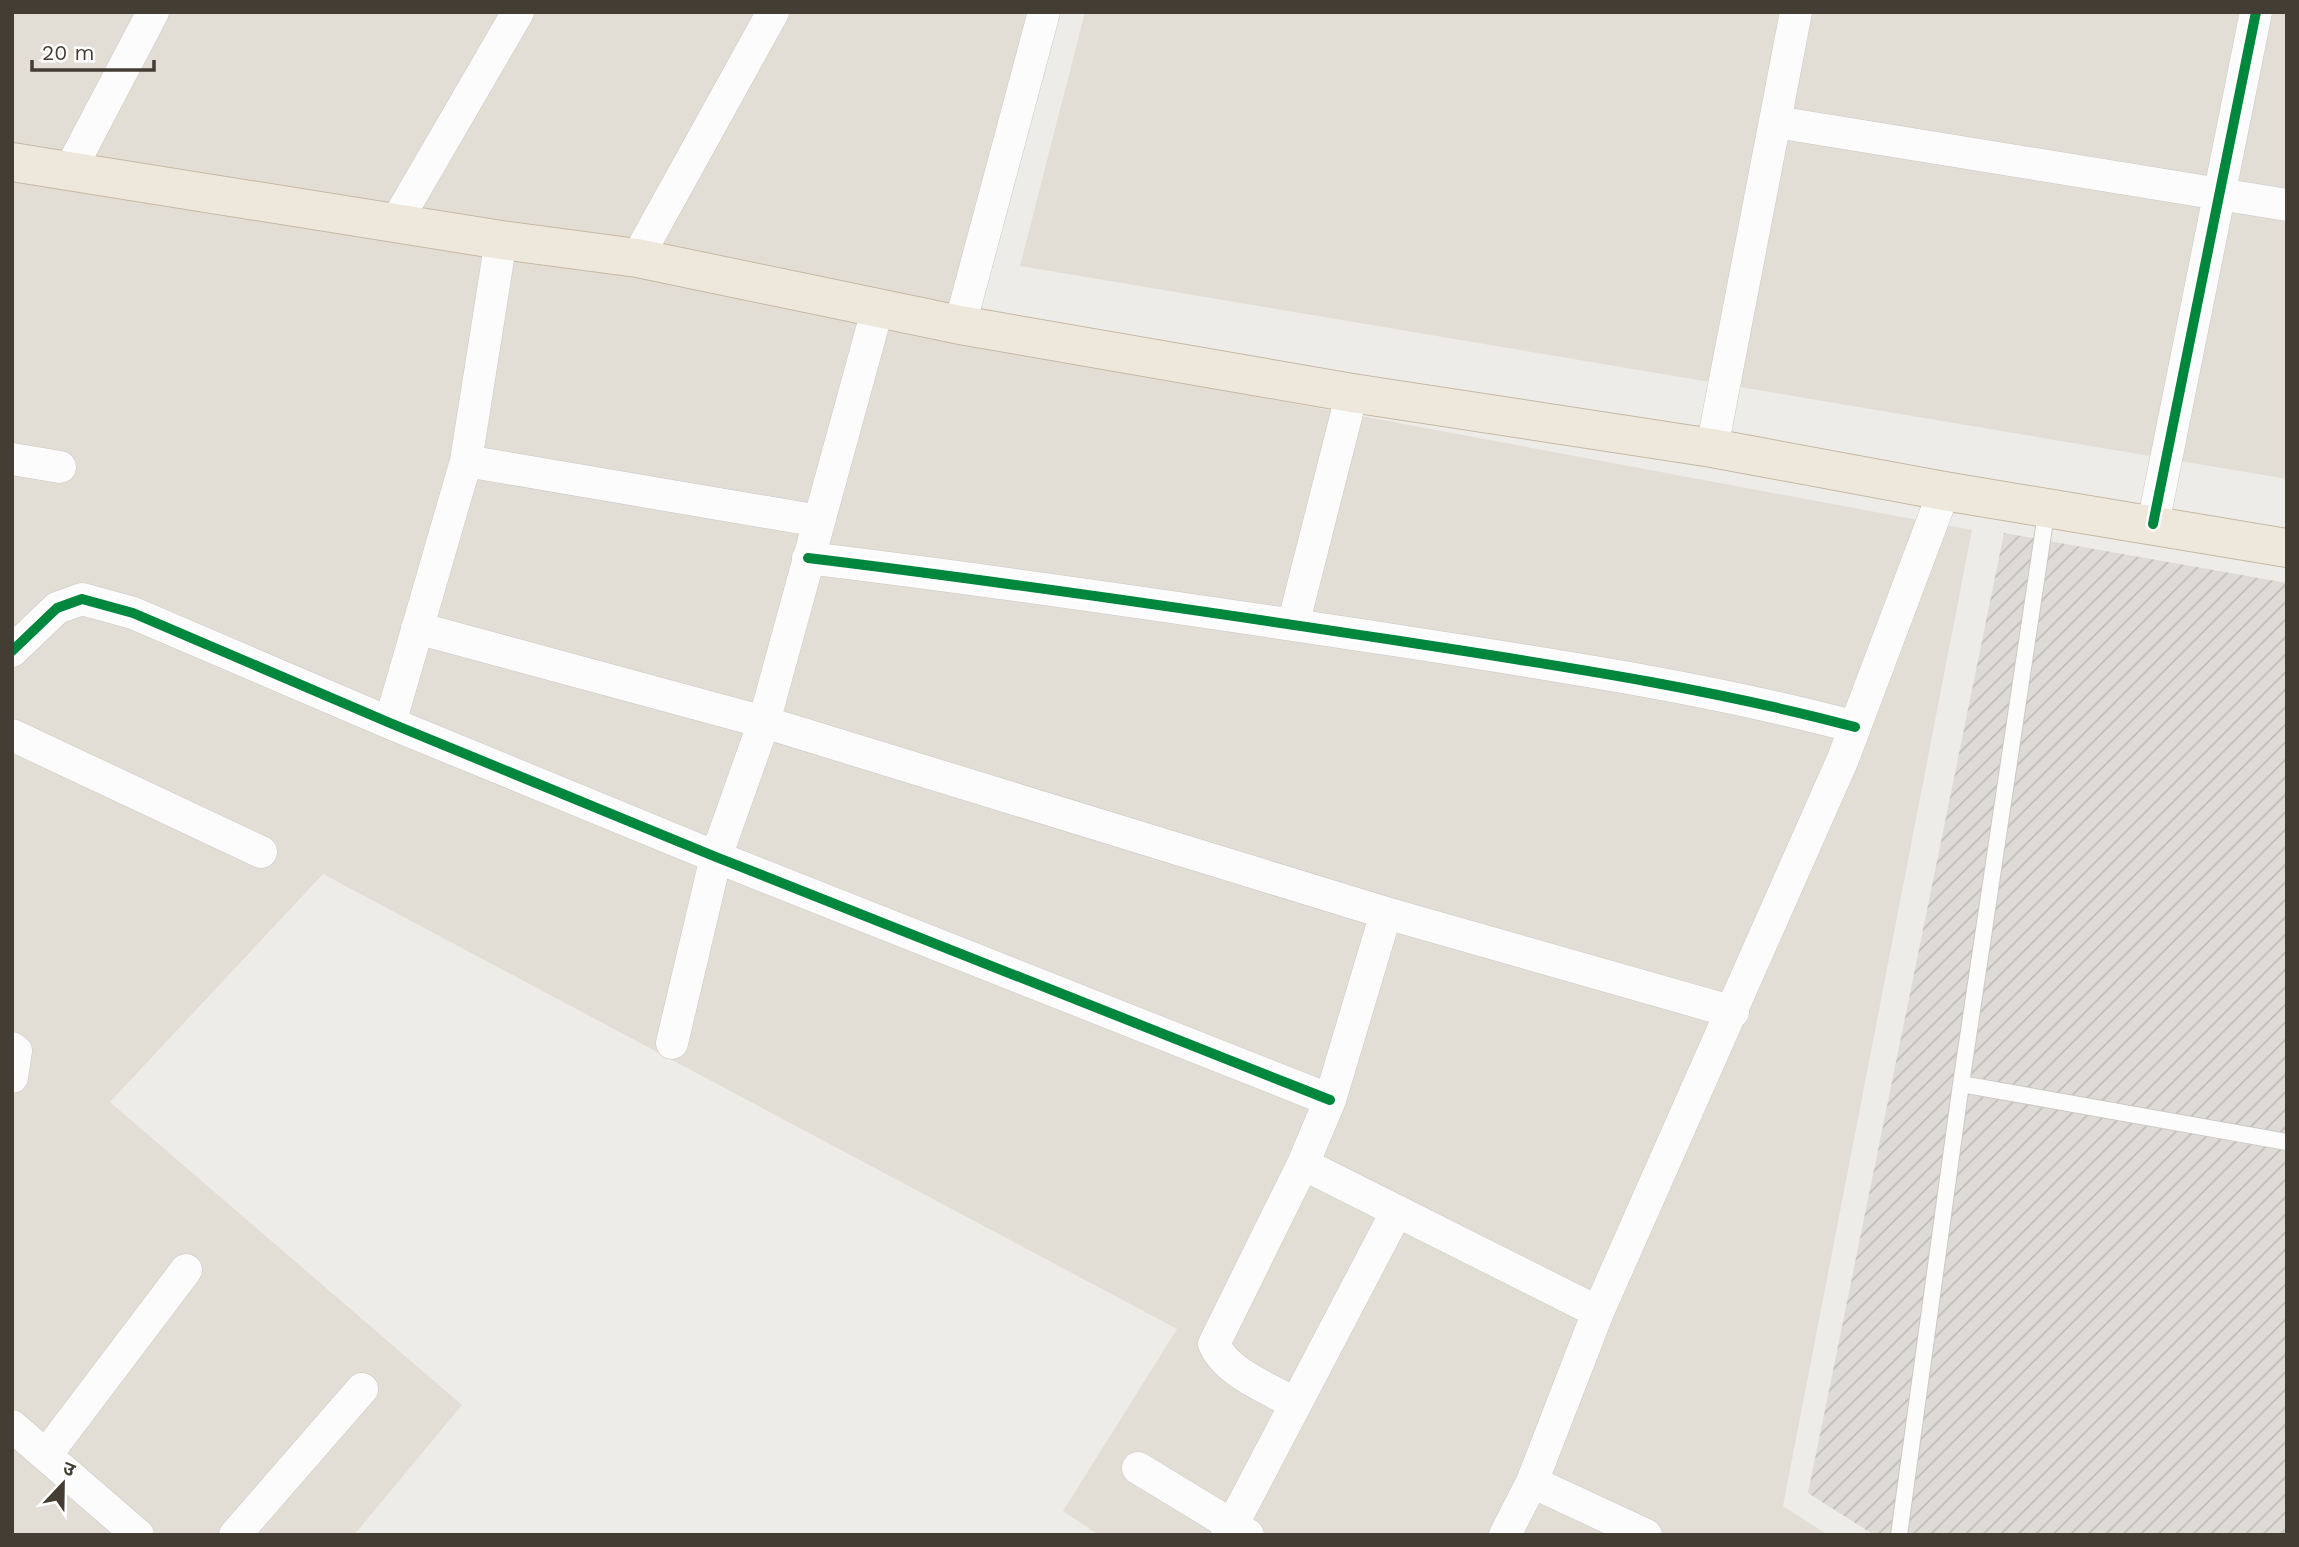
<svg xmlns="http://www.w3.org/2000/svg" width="2299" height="1547" font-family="'Work Sans','Noto Sans Devanagari',sans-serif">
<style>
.residential{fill:#e3ded5}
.industrial{fill:url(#industrial-furrows)}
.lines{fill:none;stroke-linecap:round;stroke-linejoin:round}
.service-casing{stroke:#cbc8c4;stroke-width:18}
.minor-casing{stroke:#cbc8c4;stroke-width:33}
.trunk-casing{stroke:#c7b8a2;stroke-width:40}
.service{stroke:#fcfcfc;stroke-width:16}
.minor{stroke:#fcfcfc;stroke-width:32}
.trunk{stroke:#eee8dc;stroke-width:38}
.cycleway-casing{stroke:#fff;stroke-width:15}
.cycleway{stroke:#00873e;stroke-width:10}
</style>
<defs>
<pattern id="industrial-furrows" width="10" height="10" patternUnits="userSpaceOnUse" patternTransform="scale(1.75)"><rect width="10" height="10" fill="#dedbd6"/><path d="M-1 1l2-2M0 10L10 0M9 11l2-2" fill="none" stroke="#c0bdb8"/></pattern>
</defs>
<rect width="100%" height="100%" fill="#eeece8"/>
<path class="residential" d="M12,12H1042L969,343L1972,530L1783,1506L1828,1535H1099L1063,1511L1177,1329L323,874L110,1102L462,1405L354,1535H12Z
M1085,12H2287V479L1020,266Z"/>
<path class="industrial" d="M2004,533L2287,583V1535H1874L1808,1493Z"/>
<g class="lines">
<g class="service-casing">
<path id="service" d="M1961,1084L2287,1142
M1899,1535L1961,1084L2047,507"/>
</g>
<g class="minor-casing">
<path id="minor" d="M1776,122L2287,205
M69,172L153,12
M396,222L518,12
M637,258L773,12
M960,325L1044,12
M1712,448L1796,12
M12,459L60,467
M466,461L819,521
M2153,524L2256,12
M808,558C1006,582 1203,611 1400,641C1553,665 1705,687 1855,727
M1293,625L1352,393
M417,628L764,722L1386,913L1733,1012
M12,651L57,608L82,599L133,613L390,723L716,857L1330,1100
M390,723L466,461L501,240
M12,735L261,852
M1386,913L1330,1100L1303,1164L1598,1312L1532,1482L1505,1535
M672,1043L716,857L764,722L878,307
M12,1048L16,1051L12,1077
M1598,1312L1843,759L1944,491
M1296,1404C1269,1388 1227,1374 1214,1344L1303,1164
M12,1426L138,1535
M46,1455L186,1270
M1138,1468L1248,1535
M1532,1482L1646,1535
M235,1535L362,1389
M1227,1535L1397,1211"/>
</g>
<g class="trunk-casing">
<path id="trunk" d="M12,162L501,240L637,258L960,325L1352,393L1712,448L1944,491L2287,548"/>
</g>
<use href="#service" class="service"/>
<use href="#minor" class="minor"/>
<use href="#trunk" class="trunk"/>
<g class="cycleway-casing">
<path id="cycleway" d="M2153,524L2256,12
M808,558C1006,582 1203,611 1400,641C1553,665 1705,687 1855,727
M12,651L57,608L82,599L133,613L390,723L716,857L1330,1100"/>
</g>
<use href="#cycleway" class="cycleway"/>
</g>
<rect width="2299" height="1547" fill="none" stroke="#443d34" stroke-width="28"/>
<g transform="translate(63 1484) rotate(22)" stroke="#ffffff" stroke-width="5" paint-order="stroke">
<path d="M0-5L12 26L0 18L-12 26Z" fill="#443d34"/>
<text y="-10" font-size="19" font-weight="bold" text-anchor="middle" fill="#443d34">उ</text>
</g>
<path d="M32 60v10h122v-10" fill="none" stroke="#443d34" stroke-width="3.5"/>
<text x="42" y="60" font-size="21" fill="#443d34" stroke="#ffffff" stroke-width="5" paint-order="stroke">20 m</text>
</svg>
